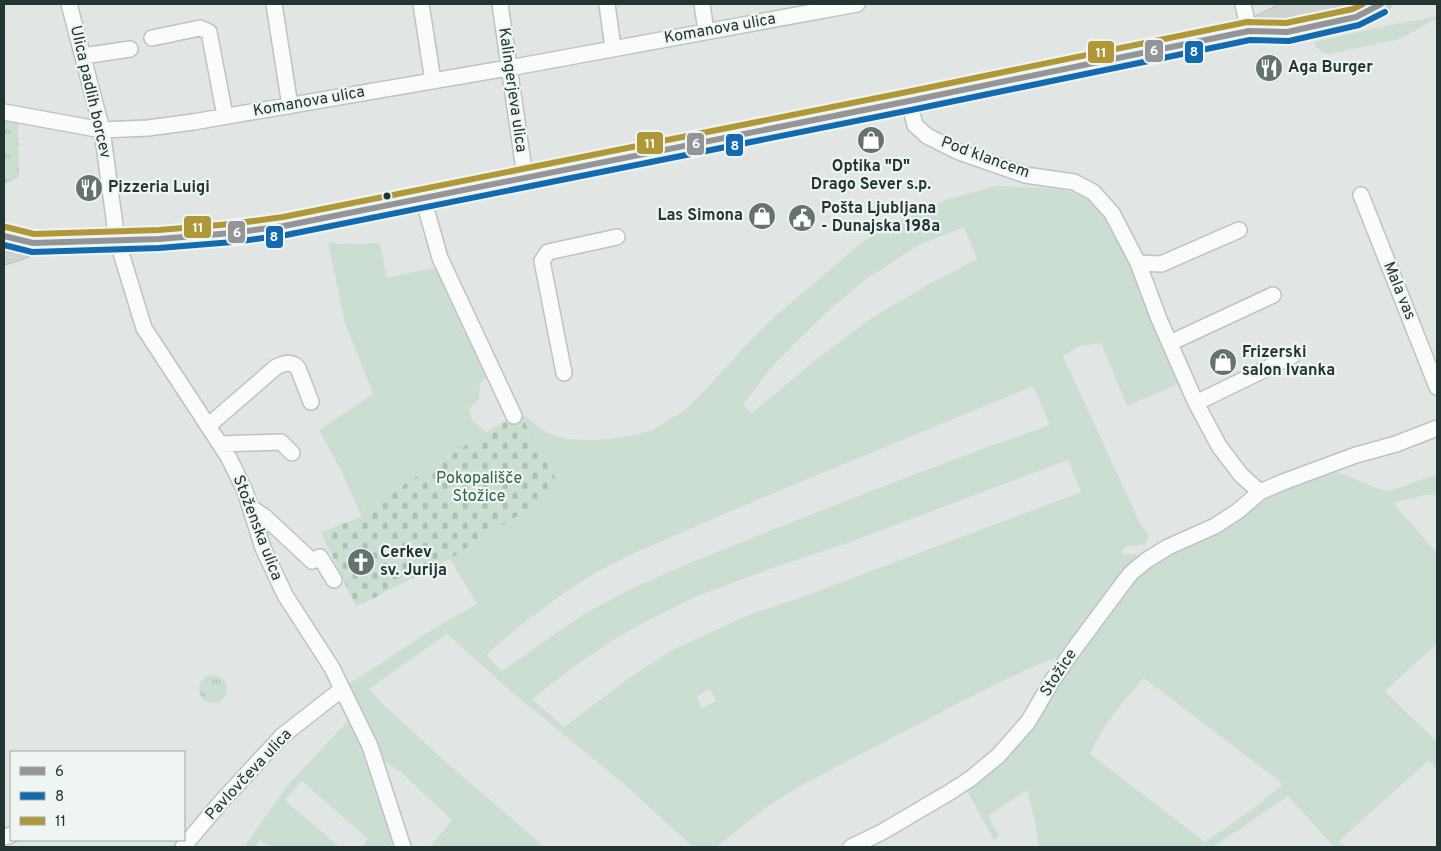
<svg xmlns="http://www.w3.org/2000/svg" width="1441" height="851" font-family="Overpass,sans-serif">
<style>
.grass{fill:#ccded2;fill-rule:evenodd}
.cemetery{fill:url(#cemetery-stones)}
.park{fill:url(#park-tufts)}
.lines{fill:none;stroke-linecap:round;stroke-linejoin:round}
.minor-casing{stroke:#bec3c1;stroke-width:18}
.major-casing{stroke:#bcc2c1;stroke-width:21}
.minor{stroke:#fafbfb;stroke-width:15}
.major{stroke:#cdd3d1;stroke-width:19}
.bus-1-casing{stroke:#eef5f2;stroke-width:10}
.bus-2-casing{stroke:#eef5f2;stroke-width:10}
.bus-3-casing{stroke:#eef5f2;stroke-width:10}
.bus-1{stroke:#939598;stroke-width:6}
.bus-2{stroke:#136ab0;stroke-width:6}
.bus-3{stroke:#b09838;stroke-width:6}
.bus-dot{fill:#223532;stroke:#eef5f2;stroke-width:2}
.labels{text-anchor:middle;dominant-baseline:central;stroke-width:4.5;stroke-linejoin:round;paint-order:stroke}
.street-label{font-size:16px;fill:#223532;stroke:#eef5f2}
.poi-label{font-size:16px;font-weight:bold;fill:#223532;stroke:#eef5f2;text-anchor:start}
.park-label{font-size:16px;fill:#32674a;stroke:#eef5f2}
.line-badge{stroke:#eef5f2;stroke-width:2}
.badge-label{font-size:14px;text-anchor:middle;font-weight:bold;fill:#fff}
</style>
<defs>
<pattern id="cemetery-stones" width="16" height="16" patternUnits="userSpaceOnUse" patternTransform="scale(1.25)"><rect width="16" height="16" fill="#ccded2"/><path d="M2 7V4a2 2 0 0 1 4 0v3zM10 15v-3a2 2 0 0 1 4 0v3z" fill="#afbfb5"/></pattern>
<pattern id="park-tufts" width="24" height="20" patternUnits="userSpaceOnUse" patternTransform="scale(1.25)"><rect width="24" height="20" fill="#ccded2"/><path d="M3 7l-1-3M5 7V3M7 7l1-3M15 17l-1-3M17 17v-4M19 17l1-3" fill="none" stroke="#afbfb5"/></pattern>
</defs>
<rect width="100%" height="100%" fill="#e1e6e4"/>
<path class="grass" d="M1437,16V20L1431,21L1408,35L1396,40L1328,54C1322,53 1316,48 1314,42L1409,21H1415Z
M997,186L1047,188L1068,191L1089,199L1107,217L1121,241L1181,383L1127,406L1101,343L1080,346L1063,356L1140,523L1149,536L1145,545L1128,546L1123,548L1122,555L1136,554L1138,559L1061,656L1030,668L972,696L804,784L768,806L716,847H693L624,784L514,694L447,634L369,689L385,706L446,762L545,847H430L452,820L402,773L384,761L349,684L430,631L477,604L450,559L561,488L519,412L547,433L567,439L591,440L624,437L651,431L685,410L709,386L746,345L774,317L865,240L884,229L948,199ZM964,227L977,259L931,283L870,319L817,359L752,413L743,405L773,365L829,310L866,279L919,245ZM1033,386L1050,425C958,457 868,492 777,528C709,556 637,581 574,621C549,637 526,655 502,671L486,655L517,628L564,593L598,571L637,552L726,513ZM1068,460L1081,492L797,599L751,614L674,649L628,679L564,727L532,699L575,666L616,638L645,622L695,597L770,569L845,544ZM710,689L716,701L702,708L697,697Z
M328,242L339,244L380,243L387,278L422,270L441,268L491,375L480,383L479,399L469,409L472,420L486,432L360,513L340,468L319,430L373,394L345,323Z
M1333,470L1387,492L1437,474V495H1425L1393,503L1437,553V644L1385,691L1437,742V769L1428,761L1339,841L1345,847H1334L1288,796L1240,829L1212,847H1039L1035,821L1027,790L988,816L999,836L994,840L966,789L1001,762L1024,738L1040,717L1054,684L1138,575L1147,568L1172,553L1212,536L1238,519L1251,508L1283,488ZM1144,678L1283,784L1253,809L1205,842L1090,754C1102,726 1123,701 1144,678Z
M349,720C367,760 381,801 393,843L388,847H361L368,839L302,781L285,800L339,847H269L260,840L255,847H244L286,787Z"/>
<path class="cemetery" d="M519,412L561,488L450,559L356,607L321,532L361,517L360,513L463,447Z"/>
<path class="park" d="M4,121L18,123L19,177L4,184Z
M199 689a14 14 0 1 1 28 0a14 14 0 1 1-28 0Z"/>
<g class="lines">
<g class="minor-casing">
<path id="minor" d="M69,4L102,130L117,240L144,328L229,458L245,491L263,548L285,595L332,668L370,746L403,847
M274,4L290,106
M421,4L433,81
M500,4L525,177
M607,4L613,48
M702,4L706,31
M1243,4L1249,31
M152,38L200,28L209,32L225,116
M83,56L130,49
M909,101L915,125L927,136L959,152L1025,175L1074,182L1093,192L1112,213L1138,263L1159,319L1196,403L1219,446L1241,475L1260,492
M4,112L102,130L148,128L193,122L520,66L857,4
M1361,195L1437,387
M423,198L440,258L514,416
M1138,263L1161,264L1239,230
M1170,343L1273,295
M564,373L542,261L548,252L617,237
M1196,403L1292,356
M208,426L276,367C284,363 291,361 298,368L311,402
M220,444L281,442L292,453
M250,507L265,517L312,561L320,557L334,580
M4,837L11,835
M183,847L221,802L282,736L342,689
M851,847L882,832L950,792L970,779L998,756L1028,722L1052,681L1072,652L1121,586L1131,573L1147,560L1168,547L1215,526L1238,511L1260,492L1283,482L1356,455L1396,444L1437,428"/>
</g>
<g class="major-casing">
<path id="major" d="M1250,30L1282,14L1332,4
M4,236L33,243L159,239L232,233L284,226L909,101L1249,31L1287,32L1356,17L1381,4
M4,255L22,249L33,243"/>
</g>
<use href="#minor" class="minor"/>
<use href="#major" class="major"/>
<g class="bus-1-casing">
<path id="bus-1" d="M4,236L33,243L159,239L232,233L284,226L909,101L1249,31L1287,32L1356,17L1381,4"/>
</g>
<g class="bus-2-casing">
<path id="bus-2" d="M4,245L32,252L159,248L233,242L286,235L911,110L1250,40L1289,41L1359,25L1385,12"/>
</g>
<g class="bus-3-casing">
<path id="bus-3" d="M6,227L34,234L159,230L231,224L283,217L907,92L1247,22L1286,23L1353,9L1363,4"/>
</g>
<use href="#bus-1" class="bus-1"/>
<use href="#bus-2" class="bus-2"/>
<use href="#bus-3" class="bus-3"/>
</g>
<defs>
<g id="restaurant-disc" transform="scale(1.4375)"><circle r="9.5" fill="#657370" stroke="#eef5f2"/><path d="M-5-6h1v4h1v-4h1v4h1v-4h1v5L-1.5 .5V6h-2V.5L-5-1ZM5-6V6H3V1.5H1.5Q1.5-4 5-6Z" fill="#fff"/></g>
<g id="shop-disc" transform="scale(1.4375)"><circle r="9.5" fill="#657370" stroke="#eef5f2"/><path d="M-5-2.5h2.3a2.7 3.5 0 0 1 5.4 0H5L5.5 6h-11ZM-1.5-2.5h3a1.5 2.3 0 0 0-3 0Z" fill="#fff"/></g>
<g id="civic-disc" transform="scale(1.4375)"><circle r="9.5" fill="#657370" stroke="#eef5f2"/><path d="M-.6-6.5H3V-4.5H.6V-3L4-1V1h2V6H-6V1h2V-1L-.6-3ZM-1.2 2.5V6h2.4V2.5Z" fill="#fff"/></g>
<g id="church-disc" transform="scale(1.4375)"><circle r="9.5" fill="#657370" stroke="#eef5f2"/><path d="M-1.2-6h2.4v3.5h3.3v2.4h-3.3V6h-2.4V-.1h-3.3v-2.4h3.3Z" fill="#fff"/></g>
</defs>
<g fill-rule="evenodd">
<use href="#restaurant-disc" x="1269" y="68"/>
<use href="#shop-disc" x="871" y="140"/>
<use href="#restaurant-disc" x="89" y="188"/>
<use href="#shop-disc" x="762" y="216"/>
<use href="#civic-disc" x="802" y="218"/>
<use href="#shop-disc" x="1223" y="362"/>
<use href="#church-disc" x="361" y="562"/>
</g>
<circle class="bus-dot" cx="387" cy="196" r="4.5"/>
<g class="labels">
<g class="street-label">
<text transform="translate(720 29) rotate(-10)">Komanova ulica</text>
<text transform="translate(512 90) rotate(82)">Kalingerjeva ulica</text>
<text transform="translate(90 92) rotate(77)">Ulica padlih borcev</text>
<text transform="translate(309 102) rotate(-10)">Komanova ulica</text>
<text transform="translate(985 158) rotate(20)">Pod klancem</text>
<text transform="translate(1399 291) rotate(68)">Mala vas</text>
<text transform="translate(257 528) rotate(69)">Stoženska ulica</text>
<text transform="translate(1059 673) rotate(-57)">Stožice</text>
<text transform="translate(249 775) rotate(-47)">Pavlovčeva ulica</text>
</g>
<g class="poi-label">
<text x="1288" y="68">Aga Burger</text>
<text x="871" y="167" text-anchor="middle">Optika "D"<tspan x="871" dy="18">Drago Sever s.p.</tspan></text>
<text x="108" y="188">Pizzeria Luigi</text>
<text x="821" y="209">Pošta Ljubljana<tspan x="821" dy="18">- Dunajska 198a</tspan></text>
<text x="743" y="216" text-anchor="end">Las Simona</text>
<text x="1242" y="353">Frizerski<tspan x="1242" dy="18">salon Ivanka</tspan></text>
<text x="380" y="553">Cerkev<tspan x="380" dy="18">sv. Jurija</tspan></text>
</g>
<g class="park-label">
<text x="479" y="479">Pokopališče<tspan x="479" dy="18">Stožice</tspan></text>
</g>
</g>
<g class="line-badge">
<rect x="1144" y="39" width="20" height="24" rx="5" fill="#939598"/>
<rect x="1184" y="40" width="20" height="24" rx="5" fill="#136ab0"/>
<rect x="1087" y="40" width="28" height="24" rx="5" fill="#b09838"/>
<rect x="636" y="131" width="28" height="24" rx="5" fill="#b09838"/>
<rect x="686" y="132" width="19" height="24" rx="5" fill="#939598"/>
<rect x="725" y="133" width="19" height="24" rx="5" fill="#136ab0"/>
<rect x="183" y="215" width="29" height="24" rx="5" fill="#b09838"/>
<rect x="227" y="220" width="19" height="24" rx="5" fill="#939598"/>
<rect x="265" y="225" width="19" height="24" rx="5" fill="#136ab0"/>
</g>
<g class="badge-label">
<text x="1154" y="55">6</text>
<text x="1194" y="56">8</text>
<text x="1101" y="57">11</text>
<text x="650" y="148">11</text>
<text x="696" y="148">6</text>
<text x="735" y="150">8</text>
<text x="198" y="232">11</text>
<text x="237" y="237">6</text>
<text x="274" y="241">8</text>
</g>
<rect width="1441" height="851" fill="none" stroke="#223532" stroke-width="10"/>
<rect x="10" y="751" width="175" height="90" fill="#eef5f2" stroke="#9ca8a5"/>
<rect x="20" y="767" width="25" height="8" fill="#939598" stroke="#9ca8a5"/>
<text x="55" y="776" font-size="15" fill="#223532">6</text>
<rect x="20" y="792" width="25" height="8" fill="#136ab0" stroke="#9ca8a5"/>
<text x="55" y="801" font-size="15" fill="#223532">8</text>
<rect x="20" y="817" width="25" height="8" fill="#b09838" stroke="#9ca8a5"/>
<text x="55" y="826" font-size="15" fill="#223532">11</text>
</svg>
